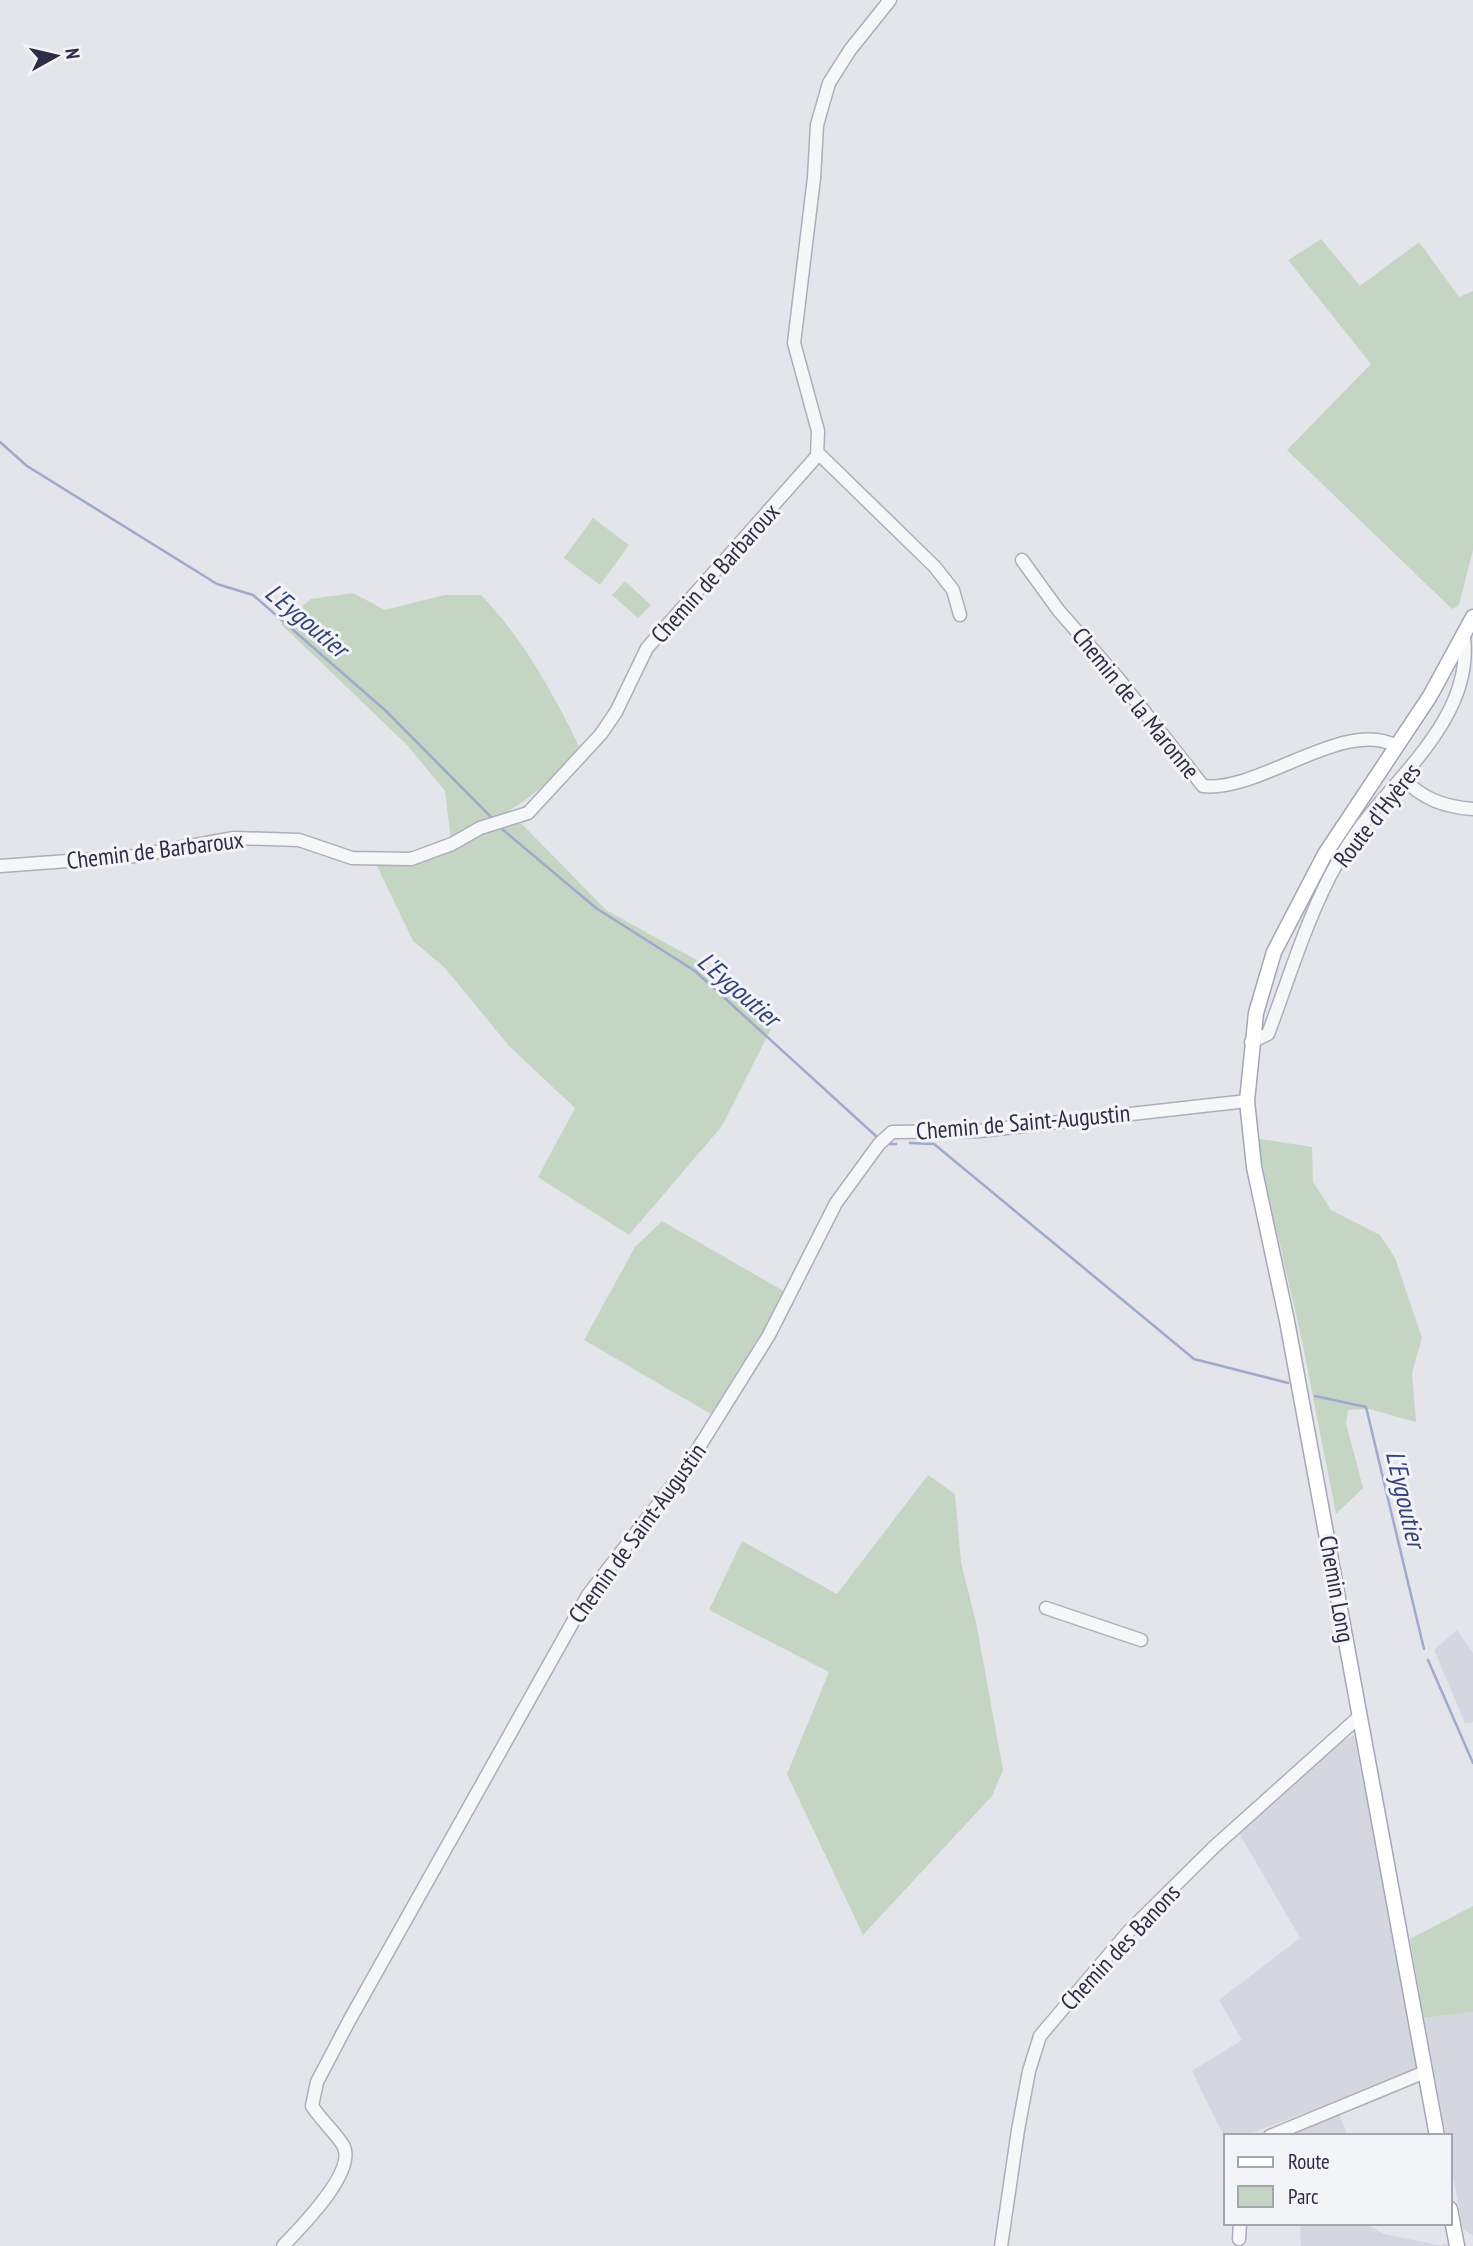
<svg xmlns="http://www.w3.org/2000/svg" width="1473" height="2246" font-family="'PT Sans Narrow',sans-serif">
<style>
.built{fill:#d5d7e0}
.green{fill:#c5d5c4}
.lines{fill:none;stroke-linecap:round;stroke-linejoin:round}
.stream{stroke:#9fa9cb;stroke-width:2.5}
.minor-casing{stroke:#acaeb9;stroke-width:15}
.major-casing{stroke:#a3a6b7;stroke-width:17}
.minor{stroke:#f6f7f9;stroke-width:12}
.major{stroke:#fff;stroke-width:14}
.labels{text-anchor:middle;dominant-baseline:central;stroke-width:6;stroke-linejoin:round;paint-order:stroke}
.street-label{font-size:24px;fill:#2b2e44;stroke:#f3f4f8}
.water-label{font-size:26px;font-style:italic;fill:#354278;stroke:#f3f4f8}
</style>
<rect width="100%" height="100%" fill="#e3e5eb"/>
<path class="built" d="M1457,1630L1473,1653V1722L1465,1723L1434,1650Z
M1354,1735L1419,2071L1244,2136L1224,2137L1192,2071L1242,2040L1219,2000L1300,1938L1239,1833L1326,1751Z
M1473,2012V2236L1463,2229L1450,2160V2136H1446L1424,2018Z
M1338,2111L1348,2136H1282Z
M1300,2223H1364L1384,2234L1438,2245L1452,2243L1453,2246H1301Z"/>
<path class="green" d="M1321,239L1360,286L1419,242L1459,297L1473,291V550L1459,605L1452,609L1287,450L1371,364L1288,260Z
M593,518L629,545L600,585L564,558Z
M625,581L651,605L638,618L612,595Z
M353,593L385,610L445,595H481C525,641 551,690 579,746C538,799 509,813 451,840L445,791L408,746L281,624L311,599Z
M510,824H522L606,910L702,963L775,1021L722,1126L629,1235L538,1177L575,1108L509,1046L445,968L413,941L377,866Z
M1260,1139L1312,1147L1313,1182L1331,1210L1380,1235L1395,1258L1422,1338L1412,1373L1416,1422L1369,1409L1348,1410L1346,1423L1363,1488L1336,1514L1302,1341L1260,1157Z
M662,1221L787,1293L716,1417L584,1340L635,1247Z
M928,1475L955,1494L961,1562L976,1622L1003,1770L992,1796L863,1935L787,1774L829,1672L709,1610L742,1541L837,1594Z
M1473,1906V2012L1424,2018L1410,1939Z"/>
<g class="lines">
<path class="stream" d="M0,442L27,466L217,584L253,595L386,711L492,818
M502,829L596,908L695,971L877,1137
M910,1143L934,1144L1194,1359L1288,1383
M885,1144H896
M1315,1396L1366,1407L1424,1649
M1428,1660L1473,1763"/>
<g class="minor-casing">
<path id="minor" d="M818,453L935,567L953,590L960,615
M1022,560L1059,611L1117,677L1203,786C1259,793 1345,717 1396,746
M1403,778C1422,799 1445,807 1473,809
M0,866L135,856L234,838L299,840L352,858L411,859L452,844L480,828L528,813L601,734L616,712L647,648L817,456L818,431L794,343L814,178L817,125L829,83L850,50L890,0
M1251,1042L1268,1034C1288,981 1304,927 1330,876C1339,859 1350,841 1361,826C1402,772 1473,714 1464,638
M1046,1608L1141,1640
M1270,2136L1425,2072
M1239,2239L1240,2223
M283,2246C300,2228 358,2171 343,2145C334,2131 321,2120 312,2106L317,2082L349,2021L588,1595L686,1468L769,1335L836,1203L879,1144L892,1132L979,1131L1247,1101
M1001,2246L1018,2130L1029,2071L1040,2036L1129,1931L1214,1847L1360,1716"/>
</g>
<g class="major-casing">
<path id="major" d="M1437,2136L1287,1321L1254,1167L1247,1101L1256,1013L1274,952L1325,854L1430,696L1473,617
M1450,2209L1457,2246"/>
</g>
<use href="#minor" class="minor"/>
<use href="#major" class="major"/>
</g>
<g class="labels">
<g class="street-label">
<text transform="translate(715 573) rotate(-48)">Chemin de Barbaroux</text>
<text transform="translate(1136 703) rotate(51)">Chemin de la Maronne</text>
<text transform="translate(1377 815) rotate(-52)">Route d'Hyères</text>
<text transform="translate(155 850) rotate(-7)">Chemin de Barbaroux</text>
<text transform="translate(1023 1122) rotate(-5)">Chemin de Saint-Augustin</text>
<text transform="translate(637 1533) rotate(-54)">Chemin de Saint-Augustin</text>
<text transform="translate(1337 1589) rotate(80)">Chemin Long</text>
<text transform="translate(1120 1947) rotate(-47)">Chemin des Banons</text>
</g>
<g class="water-label">
<text transform="translate(307 620) rotate(40)">L'Eygoutier</text>
<text transform="translate(739 989) rotate(41)">L'Eygoutier</text>
<text transform="translate(1406 1499) rotate(77)">L'Eygoutier</text>
</g>
</g>
<rect x="1224" y="2134" width="228" height="91" fill="#f3f4f8" stroke="#a3a5b0" stroke-width="2"/>
<rect x="1238" y="2157" width="35" height="10" fill="#ffffff" stroke="#a3a5b0" stroke-width="2"/>
<text x="1288" y="2169" font-size="21" fill="#2b2e44">Route</text>
<rect x="1238" y="2186" width="35" height="21" fill="#c5d5c4" stroke="#a3a5b0" stroke-width="2"/>
<text x="1288" y="2204" font-size="21" fill="#2b2e44">Parc</text>
<g transform="translate(56 56) rotate(82)" stroke="#f3f4f8" stroke-width="5" paint-order="stroke">
<path d="M0-5L12 26L0 18L-12 26Z" fill="#2b2e44"/>
<text y="-10" font-size="19" font-weight="bold" text-anchor="middle" fill="#2b2e44">N</text>
</g>
</svg>
